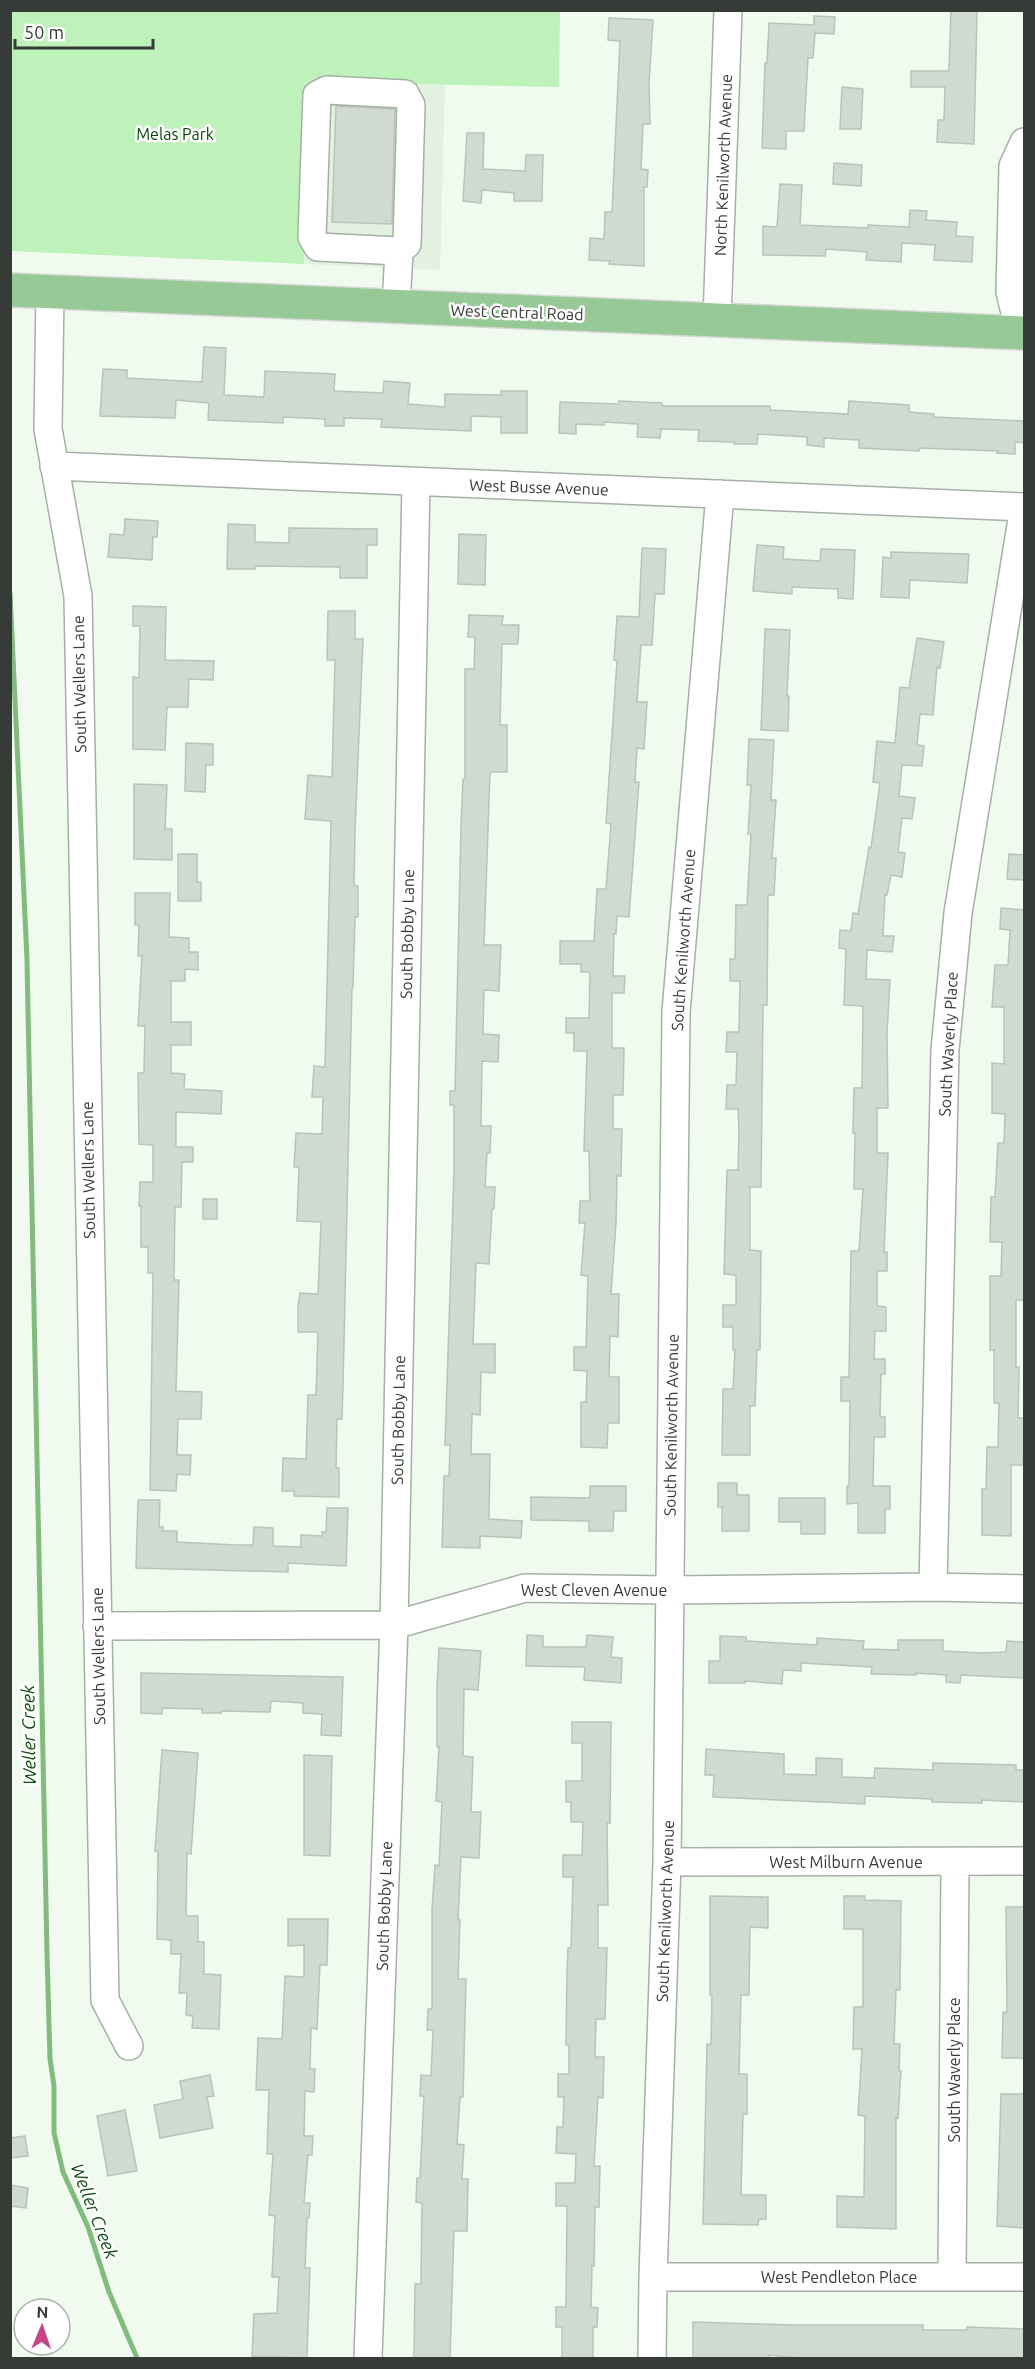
<svg xmlns="http://www.w3.org/2000/svg" width="1035" height="2369" font-family="Ubuntu,sans-serif">
<style>
.built{fill:#e2f1e0}
.green{fill:#bff1bb}
.lines{fill:none;stroke-linecap:round;stroke-linejoin:round}
.stream{stroke:#81bc7e;stroke-width:5}
.building{fill:#d1dad0;stroke:#b9c3b8;stroke-width:1.5}
.minor-casing{stroke:#a6b0a6;stroke-width:30}
.major-casing{stroke:#d7d8d7;stroke-width:36}
.minor{stroke:#fff;stroke-width:27}
.major{stroke:#96c995;stroke-width:33}
.labels{text-anchor:middle;dominant-baseline:central;stroke-width:5;stroke-linejoin:round;paint-order:stroke}
.park-label{font-size:16px;fill:#074809;stroke:#fff}
.street-label{font-size:16px;fill:#373b37;stroke:#fff}
.water-label{font-size:18px;font-style:italic;fill:#0e4d0f;stroke:#fff}
</style>
<rect width="100%" height="100%" fill="#f0faef"/>
<path class="built" d="M305,82L445,85L440,270L304,264Z"/>
<path class="green" d="M11,11H560L559,87L305,82L304,264L11,251Z"/>
<g class="lines">
<path class="stream" d="M10,592L27,960L47,1954L50,2059L54,2086V2133L63,2172L88,2227L109,2292L137,2358"/>
</g>
<path class="building" d="M951,10H977L974,144L937,142L938,120H944L945,87H911V71H949Z
M814,16L835,17L834,34L815,33L813,58H808L804,131H786V149L762,148L765,63H767L769,23L814,25Z
M609,18L653,20L649,83L650,124H643L641,169L648,170L647,187H644V266L609,264L610,261L589,260L590,238L604,239L605,212H612L620,41L608,40Z
M842,87L863,89L861,129H840Z
M336,106L395,109L392,224L332,222Z
M467,133H484L483,169L525,171L526,155H543L542,201H514V193L482,190L481,203L463,201Z
M834,163L862,165L861,186L833,184Z
M780,184L802,185L800,225L868,228V225L909,227L910,210L927,211L926,220L957,222L956,236L973,237L972,262L934,260L935,245L902,243L901,262L866,260L867,252L826,249L825,256L763,255V226L777,227Z
M204,347L226,348L224,395L264,397L265,371L335,374L334,391L383,393L384,381L410,383L408,404L445,407V394L501,395V391H527V433H501V417L471,416V431L381,427L382,419L344,418V426H325V419L283,417V423L208,420L209,403L176,400L175,418L100,416L103,369L127,370V378L202,382Z
M619,401L662,403V406H770V410L848,414L849,401L909,405V412L934,414V417L1024,421V443L1015,442V454L997,453L998,451L919,448V451L859,448V440L824,438V447L807,445V437L758,434L757,444H734V442L698,441L699,430L661,429L660,438L637,437L638,424L604,422V425L576,424V434L559,433L560,402L619,404Z
M125,519L158,521L157,537H153L152,560L108,557L110,534L124,535Z
M228,524L255,525V542L289,543V528L377,529V545H367V578H340V567L255,566V569H227Z
M459,534L486,535L485,585L458,584Z
M757,545L784,547L783,559L820,561L821,549L855,550L853,599L838,598V589L792,587V594L753,591Z
M642,548L666,549L664,594H655L652,645H641L637,702H647L644,749L637,748L635,782H639L629,917L617,916L616,934H614L613,976H625L624,993H612V1048H624L623,1095H613V1129H622L621,1176H617L616,1223L611,1294H619L618,1337L610,1336L609,1377H619V1423H608L607,1448L581,1447V1402H586L587,1371L574,1370V1347H586L588,1276L581,1275L585,1223H579L580,1201H590L589,1151H584L587,1051H574V1033H566V1018H589L590,972H581V964H560V941H594L597,889H606L611,824L606,823L617,661L614,660L617,616L639,617Z
M891,552L969,554L967,583L910,580L909,598L881,597L883,557L891,558Z
M133,606L166,607L165,660L214,661L213,680L189,679L188,707H167L165,750L133,749V677L139,678L140,626H133Z
M328,611H355V639H363L355,831L354,885L358,886V917H355L353,987H352L343,1386L342,1419H337L336,1468H339V1497L294,1496V1491H282L283,1458L306,1459L308,1395H316L318,1332H298V1306L300,1293L318,1294L321,1222L297,1221L299,1167H294L296,1133L322,1134L323,1097H312L314,1066L325,1067L331,821L305,819L308,775L332,777L335,660H327Z
M469,615L503,616L502,625H519L518,644H502L500,725H507V772H490L484,945H501L499,991L484,990L483,1034L499,1035L498,1062L482,1061L481,1126H491L490,1153H487L485,1187H495L494,1209H492L489,1264L476,1263L473,1344H495V1373L481,1372L480,1415L472,1414L471,1454H490L489,1519L522,1521L521,1538L480,1536V1548L442,1547L444,1476H449L450,1445H445L454,1171V1105H450V1091H455L461,826L463,779H465V669H474L475,637H468Z
M765,629L790,630L787,696H789L788,731L761,730Z
M917,638L944,642L940,668L937,667L933,715L920,714L917,745L924,746L922,766L902,765L899,796L915,798L912,819L902,818L898,852L905,853L902,877L891,875L887,895H885L883,936H894L892,952L867,950L866,979L890,980L887,1033L888,1108H877V1153H888L884,1252H887V1271H877V1306L886,1307V1331H875L874,1359H885V1374H881L880,1417H885V1437H874L873,1486H890V1509H885V1533H858V1503L847,1504V1486H849L850,1401H841V1377H849L851,1251H859L863,1189H854L855,1133H853L854,1088H862L863,1006L844,1005L846,949L839,948L840,930L851,931L853,913L858,914L869,847L871,848L880,783L873,782L877,741L895,743L900,687L909,688Z
M749,739L774,740L771,800H776L772,858H776L774,895H768L767,1005H763L761,1187H750V1250L761,1251L760,1350H757L755,1406H750V1455H722L723,1389H733L735,1350H733V1327H723V1305H736V1275L724,1274L727,1170H738L739,1131L738,1109H726L727,1085H736L737,1052H726L727,1032H739L740,981H730V959H735L736,905H747L751,834H748L751,785H747Z
M186,743L213,744V765H206L205,792L185,791Z
M134,784L167,785L165,829H172V860L134,859Z
M178,854H197V882H201V901H178Z
M1009,854L1024,855V880L1007,879Z
M135,893H170L169,937L189,938V952H198V970L185,969V981H171V1022H191V1045H171V1073L185,1074L184,1089L222,1091L221,1114L176,1112V1147H193V1162H182L181,1207H175L174,1280H179L176,1391L202,1392L201,1419H178L177,1455H191L190,1475L177,1474L176,1491L150,1490L153,1273H148V1247H141V1206H139L140,1182H153V1145L139,1144L138,1073H144L145,1026H138L142,956H138L139,925H135Z
M1001,908L1024,910V1300H1016V1367H1019L1018,1418H1024V1451L1023,1465H1011V1536L982,1535V1489H986L987,1447H998L999,1403H994V1350H990V1276H1001L1002,1242H990L991,1197H995L998,1143H1004L1005,1114L992,1113V1063L1004,1064V1007H992L995,965H1008L1010,930L1000,929Z
M203,1199H217V1219H203Z
M718,1483H737V1495H749V1531H722V1507H718Z
M590,1486H626V1511H614L613,1531H589V1521L531,1520V1497L590,1498Z
M779,1498H825V1534H801V1522H779Z
M138,1500H160L159,1527H163V1531H177V1542L236,1545H253L254,1527L273,1528V1546L301,1547V1535L322,1536V1532H326L327,1508H348L346,1566L288,1563V1572L136,1568Z
M527,1635L543,1636V1647H586L587,1635L613,1637L611,1657L622,1658L621,1683L584,1680L585,1667L526,1666Z
M720,1636L746,1637V1641L817,1645V1638L864,1641L863,1649L898,1650V1640H943V1651L981,1653L1006,1652L1007,1641L1024,1642V1678L961,1675L960,1683L946,1682V1675L916,1673V1675L871,1674L872,1667L801,1663V1671L783,1670L782,1684L745,1681V1683H709V1661H720Z
M439,1648L481,1651L478,1690L464,1689L463,1756L473,1757L471,1812H481L479,1858L461,1857L458,1920H460L458,1979H466L463,2097H460L457,2144L464,2145L462,2179H468L467,2231H454L450,2358H414L415,2284H421L422,2203L416,2202L417,2178H420L424,2096H420L421,2075L431,2076L433,2030H427L428,2009H432V1910L435,1865L439,1866L442,1802L436,1801L439,1747H437V1687Z
M141,1673L343,1677L341,1736L321,1735L322,1714L303,1713V1703L271,1701L270,1712L222,1711L221,1713H202V1709L162,1708V1714L141,1713Z
M572,1722H611L610,1823H607L608,1905H598V1948H607L605,2019H596L595,2057H604L603,2098L598,2097L594,2166H600L599,2207H595L594,2266H592L591,2307L598,2308L597,2327H593V2358H562V2327H556V2307H566L567,2206H556V2183H575L576,2154L556,2153L557,2127H563L564,2097H558V2074H569V2045H566L567,1970L568,1948H571L573,1877H563V1855H582L583,1822H571V1802H566V1781H582V1743H572Z
M706,1749L784,1754V1774L816,1775V1758L842,1759V1777L874,1778L875,1768L933,1770V1763L1016,1765V1770H1024V1802L982,1800V1803L932,1802V1799L865,1796V1804L713,1797L714,1775H705Z
M162,1750L198,1753L191,1854L187,1853L186,1916H198V1942H204V1974L221,1975L219,2029L192,2028L193,2016L186,2015L187,1993H179L181,1954H171V1940L157,1939L158,1852L155,1851Z
M304,1755L332,1756L330,1856L304,1855Z
M710,1896L768,1897V1928L750,1927L749,1995H741L739,2074H747V2114H743L741,2195H766V2219H759L758,2225L703,2224L707,2044H711L712,1995H710Z
M844,1896H865V1900L901,1901L900,1990H896L894,2044H900L899,2071H901L898,2118L896,2117V2229L837,2227V2196L864,2197L865,2116L858,2115L862,2049H853L854,2007H863V1929H844Z
M1006,1907H1024V2058H1002L1003,2012H1007Z
M288,1919H328L327,1965H320L317,2029L311,2028L310,2069H315L314,2092L305,2091L304,2136H313L312,2155H308L304,2203H310L309,2218H307L305,2268H310L307,2358L252,2356L254,2314L277,2313L279,2277H272L275,2216L269,2215L273,2154H267L269,2090H256L258,2038L282,2039L285,1976L304,1977V1945L288,1946Z
M210,2075L214,2096L207,2097L213,2128L160,2138L154,2105L183,2099L180,2081Z
M1001,2094H1024V2228L997,2226Z
M125,2110L137,2171L108,2176L97,2116Z
M25,2136L28,2156L10,2158V2138Z
M10,2185L28,2188L26,2208L10,2206Z
M693,2322L791,2325H923V2330H967V2327L1024,2329V2358H800L769,2355V2358H693Z"/>
<g class="lines">
<g class="minor-casing">
<path id="minor" d="M50,292L48,429L78,596L105,2000L129,2046
M396,307L399,251L407,244L411,105L405,94L327,90L317,95L312,237L318,247L399,251
M717,320L728,10
M1020,333L1010,292L1013,166L1024,142
M54,466L1024,507
M933,1587L945,1050L958,913L1024,507
M97,1626L394,1625L525,1588L669,1590L933,1587L1024,1589
M667,1862L1024,1861
M653,2277H1024
M952,2277L955,1862
M368,2358L394,1625L416,482
M652,2358L653,2277L667,1862L676,1012L720,494"/>
</g>
<g class="major-casing">
<path id="major" d="M10,290L1024,333"/>
</g>
<use href="#minor" class="minor"/>
<use href="#major" class="major"/>
</g>
<g class="labels">
<g class="park-label">
<text x="175" y="134">Melas Park</text>
</g>
<g class="street-label">
<text transform="translate(723 165) rotate(-88)">North Kenilworth Avenue</text>
<text transform="translate(517 312) rotate(2)">West Central Road</text>
<text transform="translate(539 487) rotate(2)">West Busse Avenue</text>
<text transform="translate(79 684) rotate(-91)">South Wellers Lane</text>
<text transform="translate(407 934) rotate(-89)">South Bobby Lane</text>
<text transform="translate(683 940) rotate(-86)">South Kenilworth Avenue</text>
<text transform="translate(948 1044) rotate(-87)">South Waverly Place</text>
<text transform="translate(88 1170) rotate(-91)">South Wellers Lane</text>
<text transform="translate(398 1420) rotate(-89)">South Bobby Lane</text>
<text transform="translate(671 1425) rotate(-89)">South Kenilworth Avenue</text>
<text x="594" y="1590">West Cleven Avenue</text>
<text transform="translate(98 1656) rotate(-91)">South Wellers Lane</text>
<text x="846" y="1862">West Milburn Avenue</text>
<text transform="translate(384 1906) rotate(-88)">South Bobby Lane</text>
<text transform="translate(665 1911) rotate(-88)">South Kenilworth Avenue</text>
<text transform="translate(954 2070) rotate(-90)">South Waverly Place</text>
<text x="839" y="2277">West Pendleton Place</text>
</g>
<g class="water-label">
<text transform="translate(28 1735) rotate(-91)">Weller Creek</text>
<text transform="translate(95 2211) rotate(69)">Weller Creek</text>
</g>
</g>
<rect width="1035" height="2369" fill="none" stroke="#373b37" stroke-width="24"/>
<g transform="translate(42 2327) rotate(2)"><circle r="28" fill="#ffffff" stroke="#afb1af" stroke-width="1.5"/>
<path d="M0-4.5L10 22L0 15L-10 22Z" fill="#c94487"/>
<text y="-9" font-size="16" font-weight="bold" text-anchor="middle" fill="#373b37">N</text>
</g>
<path d="M15 39v9h138v-9" fill="none" stroke="#373b37" stroke-width="3"/>
<text x="24" y="39" font-size="18" fill="#373b37" stroke="#ffffff" stroke-width="4.5" paint-order="stroke">50 m</text>
</svg>
